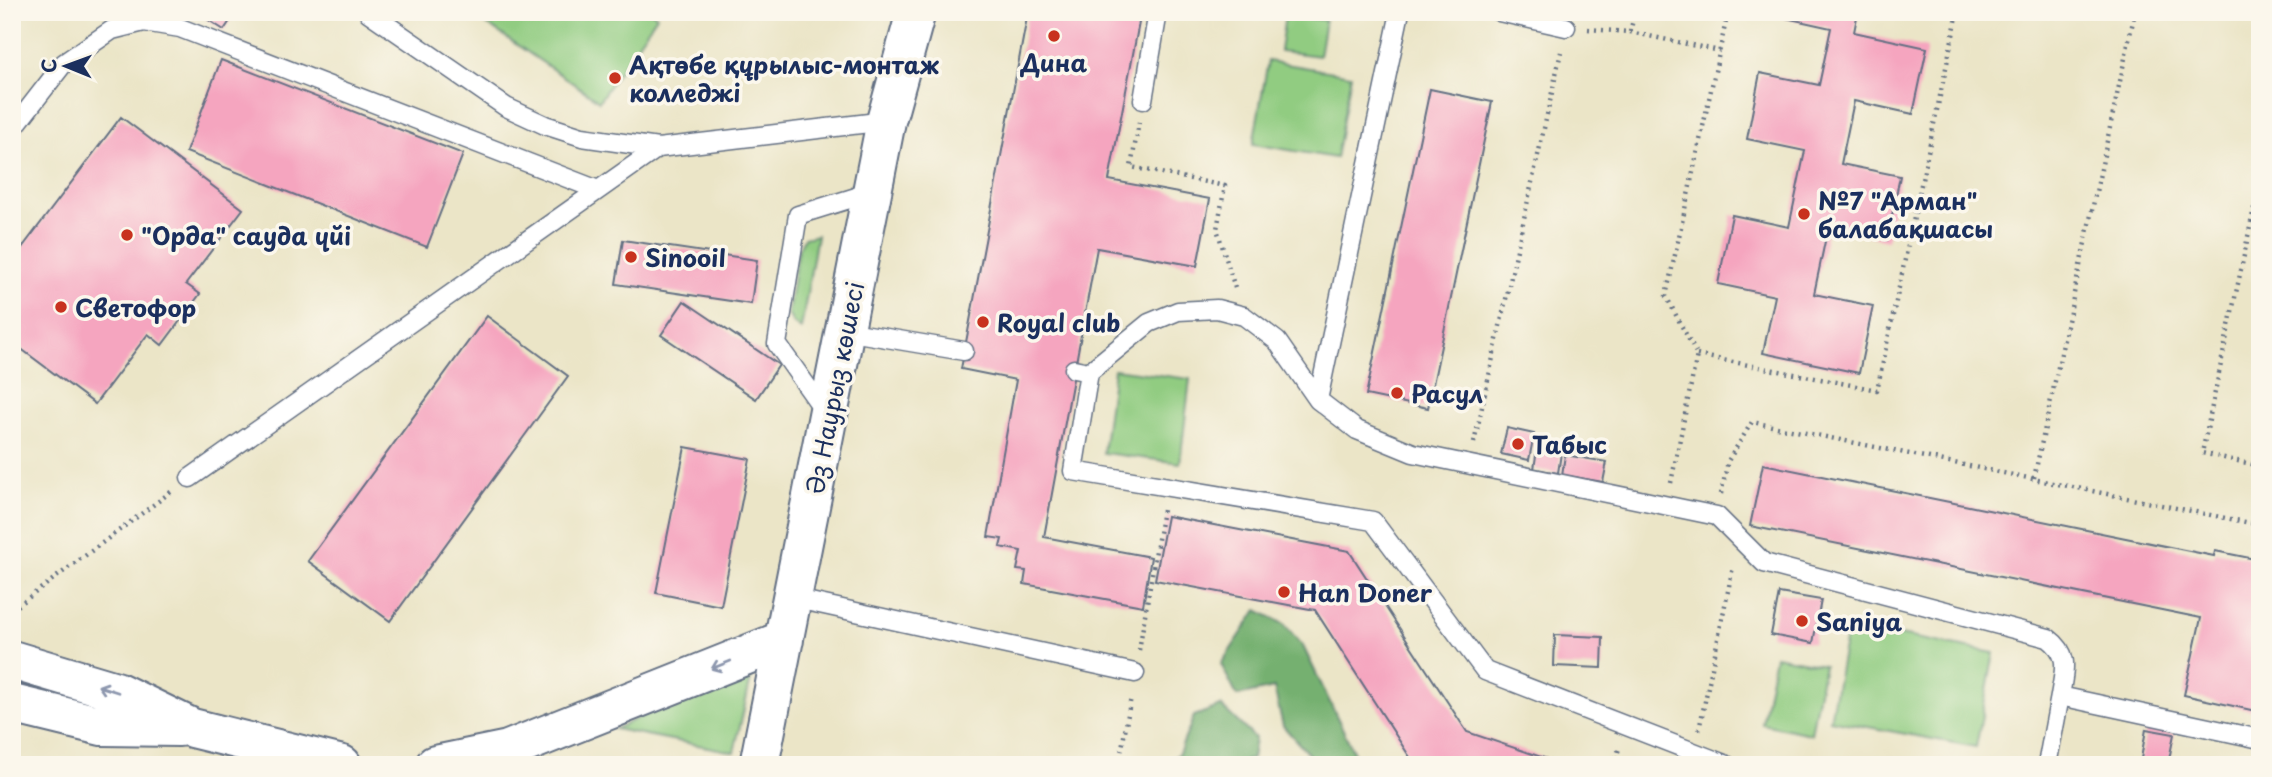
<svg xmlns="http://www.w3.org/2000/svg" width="2272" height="777" font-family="'Playpen Sans',sans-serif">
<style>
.green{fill:#91cc81;stroke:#567e70;stroke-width:2}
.forest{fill:#74b06f;stroke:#487066;stroke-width:2}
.building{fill:#f5a5bf}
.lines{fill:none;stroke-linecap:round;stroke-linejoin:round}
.lane-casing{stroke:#646f83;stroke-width:21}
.secondary-casing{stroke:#646f83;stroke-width:42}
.path{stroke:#646f83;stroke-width:4.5;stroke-dasharray:2 5;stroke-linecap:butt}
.lane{stroke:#fff;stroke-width:18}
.secondary{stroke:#fff;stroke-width:38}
.oneway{stroke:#8d97ae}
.poi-dot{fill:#c8321e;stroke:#fbf7ec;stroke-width:2.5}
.labels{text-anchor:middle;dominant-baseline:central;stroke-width:7;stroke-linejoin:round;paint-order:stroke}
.poi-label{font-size:24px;font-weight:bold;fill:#1b2f5e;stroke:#fbf7ec;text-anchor:start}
.street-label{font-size:24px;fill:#1b2f5e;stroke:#fbf7ec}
</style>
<rect width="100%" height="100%" fill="#fbf7ec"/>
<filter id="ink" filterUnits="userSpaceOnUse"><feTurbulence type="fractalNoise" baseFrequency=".0143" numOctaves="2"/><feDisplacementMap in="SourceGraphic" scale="14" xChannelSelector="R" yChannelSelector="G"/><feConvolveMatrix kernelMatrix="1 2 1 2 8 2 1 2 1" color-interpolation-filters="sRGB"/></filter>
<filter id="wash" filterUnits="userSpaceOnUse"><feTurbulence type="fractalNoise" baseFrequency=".00686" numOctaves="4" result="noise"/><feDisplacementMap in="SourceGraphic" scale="28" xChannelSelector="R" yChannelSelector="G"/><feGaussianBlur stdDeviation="1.57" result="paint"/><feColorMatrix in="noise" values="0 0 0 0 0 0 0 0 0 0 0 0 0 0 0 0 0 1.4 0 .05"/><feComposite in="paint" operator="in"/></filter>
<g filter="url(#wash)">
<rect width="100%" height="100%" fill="#ebe5c7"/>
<path class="green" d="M469,12H652L657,16L599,101Z
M1285,15L1325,20L1319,56L1280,51Z
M1268,61L1351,75L1336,158L1253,144Z
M817,235L801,329L793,323L788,314L798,250L804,238Z
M1114,369L1190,379L1180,463L1103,453Z
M1848,625L1994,653L1976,747L1830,720Z
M1775,656L1824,665L1811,734L1762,724Z
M755,661L734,752L615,729Z"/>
<path class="forest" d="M1257,610L1284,624L1303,646L1360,765H1318L1283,726L1274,688L1237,696L1221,664Z
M1221,706L1255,738L1252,759L1231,765H1168L1179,753L1194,716Z"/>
<g id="blocks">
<path class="building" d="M196,12H236L224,30Z
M1028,12H1141L1109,180L1210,199L1197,266L1097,248L1044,537L1151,557L1143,606L1024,584L1026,571L1017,570L1021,551L1000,547L1002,539L988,537L1016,380L961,369Z
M1772,12H1858L1854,32L1927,48L1913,114L1854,101L1841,164L1900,176L1887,240L1828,227L1814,294L1873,306L1859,373L1763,353L1775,296L1718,284L1732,215L1789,227L1805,151L1747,139L1760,73L1819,85L1831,28L1772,15Z
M221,60L463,154L427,247L186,152Z
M1430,89L1492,102L1428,408L1366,395Z
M121,117L243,209L186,284L200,294L180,321L162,345L148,334L95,404L12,342V261Z
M623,240L757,260L751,304L616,284Z
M684,301L779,365L756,399L661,335Z
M487,316L568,376L390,621L308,561Z
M1507,428L1534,434L1529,460L1501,454Z
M685,447L750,459L721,606L656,593Z
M1537,449L1561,453L1558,473L1534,469Z
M1565,455L1607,462L1603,482L1562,475Z
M1763,464L2214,556L2215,551L2260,560V712L2184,695L2201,618L1750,526Z
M1167,516L1349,551L1467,732L1565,765H1415L1315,610L1155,580Z
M1779,593L1821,600L1813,643L1771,635Z
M1555,635L1603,637L1602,668L1554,666Z
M2146,729L2174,734L2168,765H2140Z"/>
</g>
</g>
<g filter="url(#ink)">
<use href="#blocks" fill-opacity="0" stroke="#646f83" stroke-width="2"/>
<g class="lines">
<g class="lane-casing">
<path id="lane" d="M368,12L506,107L545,125L582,137L658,148
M1499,12L1566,27
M1143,100L1158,12
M12,130L64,63L112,30L144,22L180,28L598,190
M845,331L964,351
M1074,369L1089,372L1149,323L1178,311L1217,309L1244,316L1277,341L1318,400L1357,430L1413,453L1717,516L1764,563L2048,638C2071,655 2064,670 2060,696
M1089,372L1073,471L1373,521L1485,671L1727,765
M1318,400L1400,12
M826,413L777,344L798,215L872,192
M190,478L658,148L886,121
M792,598L1135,673
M2047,765L2060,696L2260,739"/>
</g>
<g class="secondary-casing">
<path id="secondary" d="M12,660L116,691L192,728L342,765
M12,704L102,726L179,727
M435,765L508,750L784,640
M759,765L886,121L916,12"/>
</g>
<path class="path" d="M1588,29L1630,32L1635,12
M1630,32L1720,51
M1139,122L1131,167L1225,186L1217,229L1235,288
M2260,180L2202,453L2260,466
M1697,355L1877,390L1958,12
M1474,443L1561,52
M2034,478L2135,12
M1671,483L1697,355L1666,296L1728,12
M1721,494L1728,461L1752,422L2260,525
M12,610L172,491
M1139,650L1163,510
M1699,730L1733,567
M1119,765L1131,697
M1613,765L1619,749"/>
<use href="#lane" class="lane"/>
<use href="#secondary" class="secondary"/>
</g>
<defs><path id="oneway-shaft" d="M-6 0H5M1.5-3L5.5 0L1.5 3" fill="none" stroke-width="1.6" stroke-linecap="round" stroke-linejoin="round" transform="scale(1.75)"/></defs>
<g class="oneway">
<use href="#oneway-shaft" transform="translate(721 665) rotate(158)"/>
<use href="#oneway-shaft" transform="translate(108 689) rotate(-162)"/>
</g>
</g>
<g class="poi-dot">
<circle cx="1054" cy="36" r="7"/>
<circle cx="615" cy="78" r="7"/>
<circle cx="1804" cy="214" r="7"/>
<circle cx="127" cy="235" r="7"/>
<circle cx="631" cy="257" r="7"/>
<circle cx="61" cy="307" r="7"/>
<circle cx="983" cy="322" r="7"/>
<circle cx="1397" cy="393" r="7"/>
<circle cx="1518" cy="444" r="7"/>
<circle cx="1284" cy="592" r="7"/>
<circle cx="1802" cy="621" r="7"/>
</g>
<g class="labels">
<g class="poi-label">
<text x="1054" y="62" text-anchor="middle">Дина</text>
<text x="629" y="64">Ақтөбе құрылыс-монтаж<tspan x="629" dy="28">колледжі</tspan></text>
<text x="1818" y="200">№7 "Арман"<tspan x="1818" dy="28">балабақшасы</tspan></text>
<text x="141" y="235">"Орда" сауда үйі</text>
<text x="645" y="257">Sinooil</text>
<text x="75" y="307">Светофор</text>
<text x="997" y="322">Royal club</text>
<text x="1411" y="393">Расул</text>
<text x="1532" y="444">Табыс</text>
<text x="1298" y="592">Han Doner</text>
<text x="1816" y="621">Saniya</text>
</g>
<g class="street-label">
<text transform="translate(834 388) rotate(-79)">Әз Наурыз көшесі</text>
</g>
</g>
<rect width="2272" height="777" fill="none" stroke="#fbf7ec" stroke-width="42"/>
<g transform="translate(66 66) rotate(271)" stroke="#fbf7ec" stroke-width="5" paint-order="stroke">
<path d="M0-5L12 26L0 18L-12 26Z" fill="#1b2f5e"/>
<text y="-10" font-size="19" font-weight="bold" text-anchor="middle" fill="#1b2f5e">С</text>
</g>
</svg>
